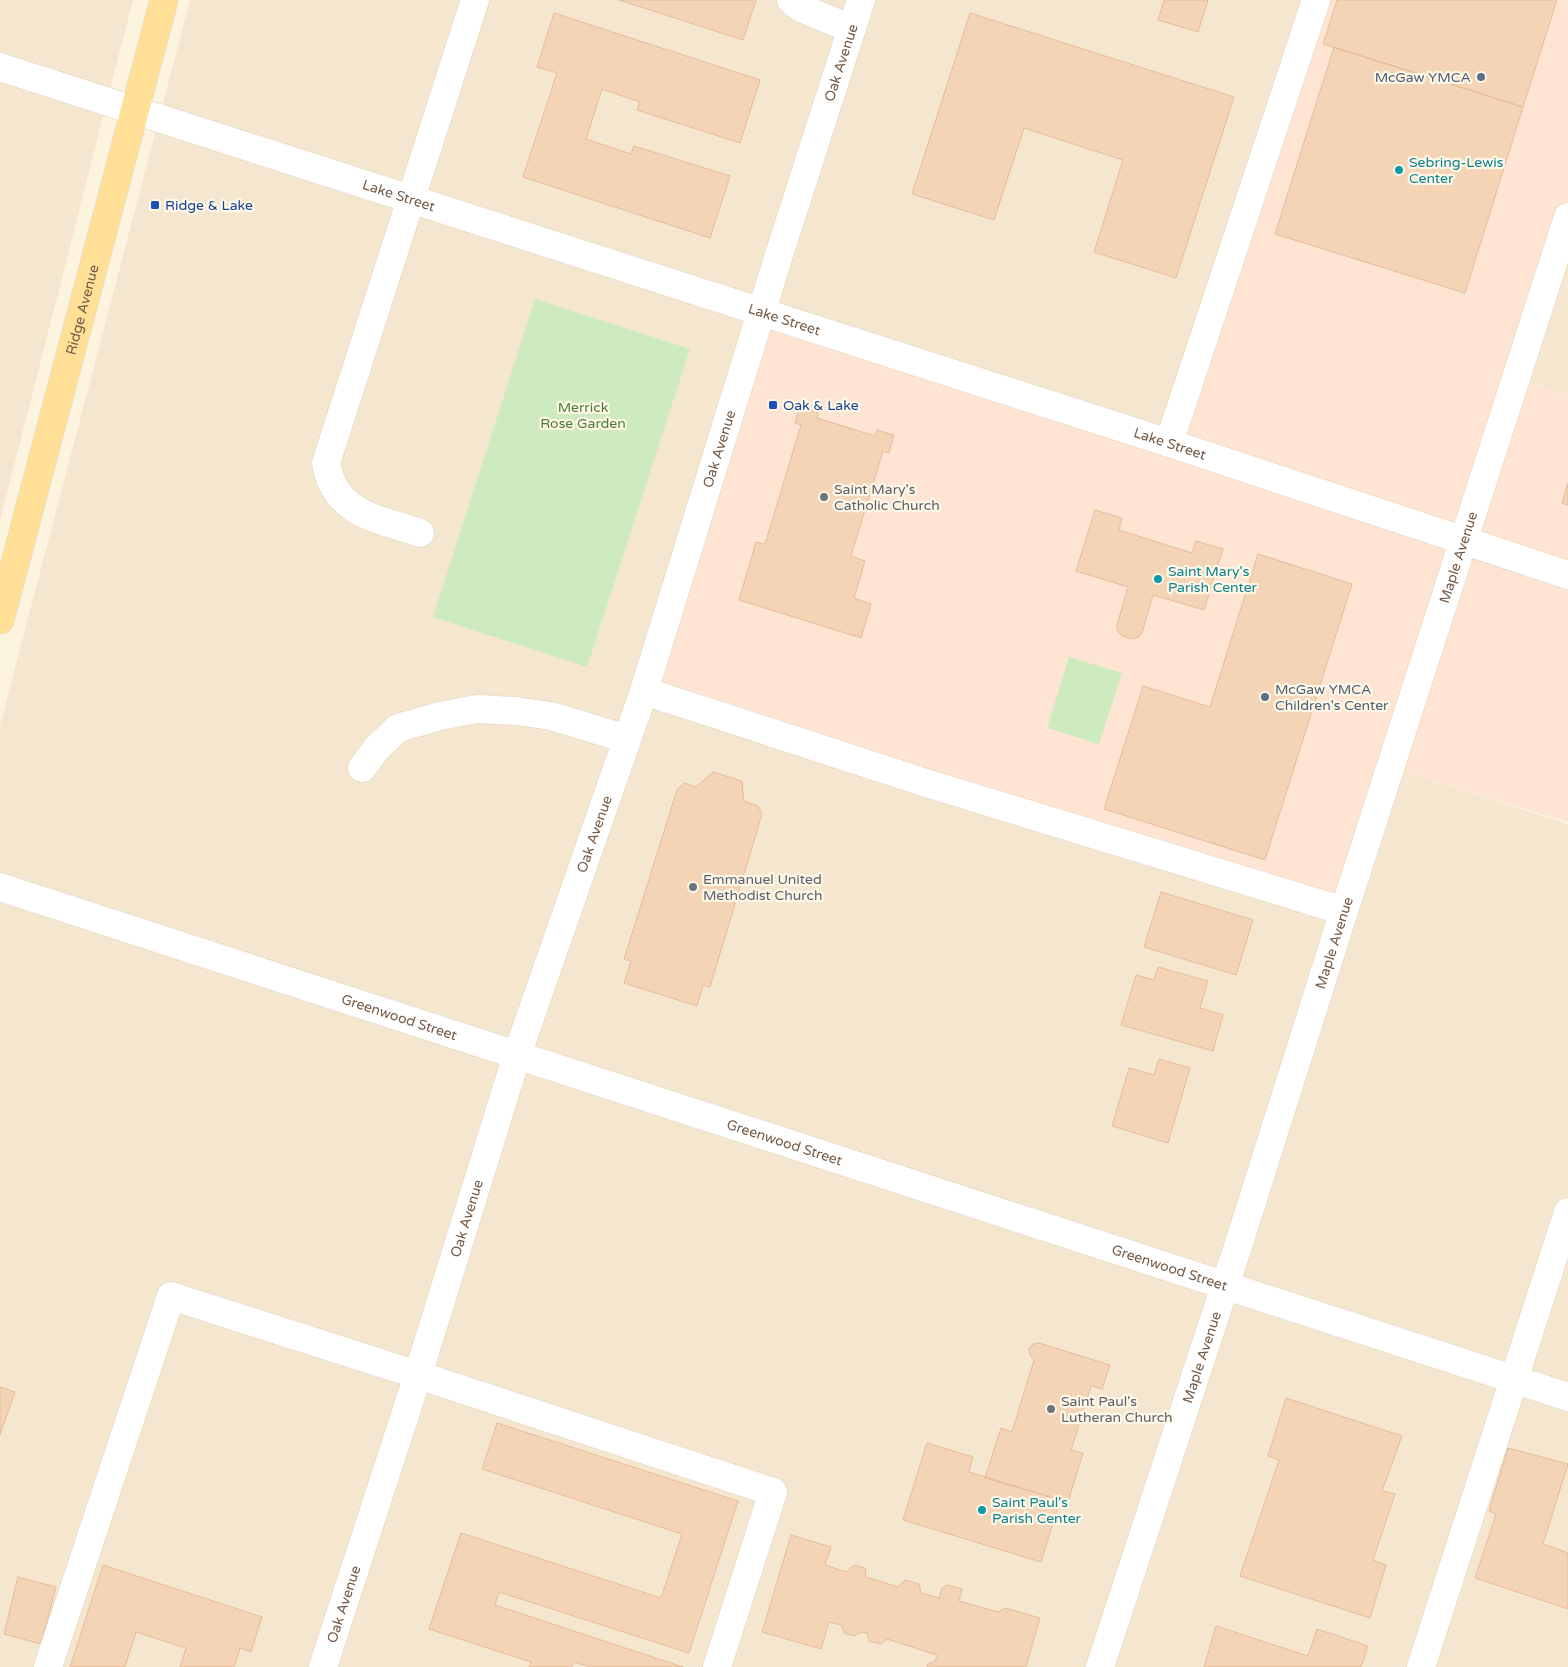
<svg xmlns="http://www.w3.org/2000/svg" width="1568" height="1667" font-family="'Varela Round',sans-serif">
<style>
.residential{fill:#f5e7cf}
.commercial{fill:#fee4d3}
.green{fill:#cdebbf}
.building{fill:#f3d4b7;stroke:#e7bc97}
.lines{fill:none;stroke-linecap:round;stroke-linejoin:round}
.minor-casing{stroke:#e1d1bc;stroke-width:29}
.major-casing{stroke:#ded8d3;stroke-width:29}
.minor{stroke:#fff;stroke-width:28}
.major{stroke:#ffe096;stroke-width:28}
.service-dot{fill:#5c6f8a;stroke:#fff8e7;stroke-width:2}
.culture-dot{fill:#0f9aa8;stroke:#fff8e7;stroke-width:2}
.transit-dot{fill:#1a4fb4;stroke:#fff8e7;stroke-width:2}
.worship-dot{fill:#6b7280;stroke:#fff8e7;stroke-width:2}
.labels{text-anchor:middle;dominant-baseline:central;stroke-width:4.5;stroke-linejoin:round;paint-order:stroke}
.street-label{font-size:14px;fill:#755b47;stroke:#fff8e7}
.service-label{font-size:14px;fill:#4e5e75;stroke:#fff8e7;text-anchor:end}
.culture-label{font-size:14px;fill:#0d838f;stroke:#fff8e7;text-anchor:start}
.transit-label{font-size:14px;fill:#164399;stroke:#fff8e7;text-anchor:start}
.park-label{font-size:14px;fill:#4c7b3e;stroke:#fff8e7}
.worship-label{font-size:14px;fill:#5b616d;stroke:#fff8e7;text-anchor:start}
</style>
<rect width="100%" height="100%" fill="#fdf4e0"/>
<path class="residential" d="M0,0H133L0,521Z
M190,0H1309L1396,769L1568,824V1667H0V725Z
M1568,248V395L1525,382Z"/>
<path class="commercial" d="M1312,0H1568V248L1526,382L1568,395V822L1390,768L1344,911L644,691L761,312L1169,443Z"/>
<path class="green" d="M535,299L690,349L587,667L433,617Z
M1069,657L1122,673L1099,744L1047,728Z"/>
<path class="building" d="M619,0H756L743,40Z
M1164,0H1208L1198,32L1158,20Z
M1337,0H1557L1523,107L1323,44Z
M554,13L760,80L740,143L637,110L640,102L602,89L586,139L631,154L634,146L730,176L710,238L523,177L557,73L537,67Z
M970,13L1234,97L1176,278L1094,252L1123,160L1024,128L994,220L912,194Z
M1334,47L1523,107L1465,293L1275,234Z
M800,406L818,412L817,418L875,436L877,430L894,435L889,453L883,451L851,556L865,561L854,598L871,604L861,638L739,600L756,542L765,544L801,425L795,423Z
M1568,483V505L1562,503Z
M1095,510L1122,518L1119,530L1192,553L1196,541L1223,549L1204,610L1153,595L1142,633L1139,637L1131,639L1122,636L1117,630V625L1128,587L1076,571Z
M1258,554L1352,584L1265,860L1104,809L1143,686L1210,707Z
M713,772L742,781L744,801L758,806L762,814L710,987L703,985L697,1006L624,983L631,961L624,959L677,790L684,783L696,787Z
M1161,892L1253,920L1236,975L1144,947Z
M1158,967L1208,981L1200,1008L1223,1015L1213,1051L1121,1025L1136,975L1154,980Z
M1159,1059L1190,1068L1168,1143L1112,1126L1129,1068L1154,1075Z
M1039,1343L1110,1365L1102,1389L1091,1386L1071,1450L1083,1453L1068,1502L985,1478L1001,1428L1012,1432L1034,1360L1030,1355L1029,1349L1033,1344Z
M0,1387L15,1392L0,1435Z
M1286,1398L1402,1436L1382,1491L1395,1494L1373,1560L1386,1565L1370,1618L1240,1576L1279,1460L1268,1456Z
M497,1423L738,1501L689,1653L499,1592L495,1605L683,1667H590L574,1662L572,1667H529L531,1662L429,1629L461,1533L661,1598L682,1534L482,1469Z
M927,1443L973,1457L969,1472L1060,1500L1041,1562L903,1520Z
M1508,1448L1568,1464L1543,1544L1568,1553V1609L1475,1578L1496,1514L1489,1511Z
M791,1535L831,1547L825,1565L846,1572L854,1565L865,1568L866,1577L898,1587L905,1580L919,1584L921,1593L939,1598L942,1588L947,1585L962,1589L959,1601L998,1612L1005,1608L1040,1618L1026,1667H927L928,1664L935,1661L937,1655L887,1639L881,1644L869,1641L867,1633L862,1632L854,1636L844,1633L841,1625L829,1622L821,1649L762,1632Z
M103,1565L262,1617L251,1652L240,1648L234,1667H180L186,1648L136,1632L125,1667H70Z
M18,1577L56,1587L41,1644L4,1634Z
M1216,1626L1308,1656L1317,1629L1368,1646L1361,1667H1204Z"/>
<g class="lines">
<g class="minor-casing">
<g id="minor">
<path d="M791,0L801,8L852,29"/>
<path id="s1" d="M0,67L1169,443L1568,575"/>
<path d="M1169,443L1316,0"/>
<path d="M420,533C377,518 335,515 326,463L475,0"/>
<path d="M644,691L923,782L1344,911"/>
<path d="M362,768L377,748L398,728L440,716L477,709L516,711L551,716L627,739"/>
<path id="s2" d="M0,887L1568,1397"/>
<path d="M48,1667L171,1296L418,1375L773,1492L717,1667"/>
<path id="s3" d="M323,1667L418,1375L517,1055L644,691L778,258L861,0"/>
<path id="s4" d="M1100,1667L1240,1240L1344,911L1568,217"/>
<path d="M1421,1667L1568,1212"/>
</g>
</g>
<g class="major-casing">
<g id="major">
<path id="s5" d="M0,620L164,0"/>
</g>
</g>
<use href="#minor" class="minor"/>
<use href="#major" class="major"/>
</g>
<g class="service-dot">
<circle cx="1481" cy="77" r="5"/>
<circle cx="1265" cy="697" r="5"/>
</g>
<g class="culture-dot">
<circle cx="1399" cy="170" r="5"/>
<circle cx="1158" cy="579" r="5"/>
<circle cx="982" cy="1510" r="5"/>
</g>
<g class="transit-dot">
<rect x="150" y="200" width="10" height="10" rx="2.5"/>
<rect x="768" y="400" width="10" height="10" rx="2.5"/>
</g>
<g class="worship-dot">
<circle cx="824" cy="497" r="5"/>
<circle cx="693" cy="887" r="5"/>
<circle cx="1051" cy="1409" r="5"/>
</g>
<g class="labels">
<g class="street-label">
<text stroke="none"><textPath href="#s3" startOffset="1686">Oak Avenue</textPath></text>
<text stroke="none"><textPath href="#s1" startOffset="419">Lake Street</textPath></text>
<text stroke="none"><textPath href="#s5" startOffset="321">Ridge Avenue</textPath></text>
<text stroke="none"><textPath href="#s1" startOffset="824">Lake Street</textPath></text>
<text stroke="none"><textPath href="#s1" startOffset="1229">Lake Street</textPath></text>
<text stroke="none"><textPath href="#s3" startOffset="1281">Oak Avenue</textPath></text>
<text stroke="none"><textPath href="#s4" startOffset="1166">Maple Avenue</textPath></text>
<text stroke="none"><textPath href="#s3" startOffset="876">Oak Avenue</textPath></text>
<text stroke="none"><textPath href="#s4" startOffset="761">Maple Avenue</textPath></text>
<text stroke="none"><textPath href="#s2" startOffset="420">Greenwood Street</textPath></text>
<text stroke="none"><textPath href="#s2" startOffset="825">Greenwood Street</textPath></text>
<text stroke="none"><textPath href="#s3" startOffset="471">Oak Avenue</textPath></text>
<text stroke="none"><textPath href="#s2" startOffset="1230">Greenwood Street</textPath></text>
<text stroke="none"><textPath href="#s4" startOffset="326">Maple Avenue</textPath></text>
<text stroke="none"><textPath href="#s3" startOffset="66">Oak Avenue</textPath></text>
</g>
<g class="service-label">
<text x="1471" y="77">McGaw YMCA</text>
<text x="1275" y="689" text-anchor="start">McGaw YMCA<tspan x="1275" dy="16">Children's Center</tspan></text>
</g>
<g class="culture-label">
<text x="1409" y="162">Sebring-Lewis<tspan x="1409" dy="16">Center</tspan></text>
<text x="1168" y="571">Saint Mary's<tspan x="1168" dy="16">Parish Center</tspan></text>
<text x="992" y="1502">Saint Paul's<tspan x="992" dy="16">Parish Center</tspan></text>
</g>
<g class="transit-label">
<text x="165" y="205">Ridge &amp; Lake</text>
<text x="783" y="405">Oak &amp; Lake</text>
</g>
<g class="park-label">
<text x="583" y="407">Merrick<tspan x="583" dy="16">Rose Garden</tspan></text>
</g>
<g class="worship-label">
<text x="834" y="489">Saint Mary's<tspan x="834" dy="16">Catholic Church</tspan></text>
<text x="703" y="879">Emmanuel United<tspan x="703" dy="16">Methodist Church</tspan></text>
<text x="1061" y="1401">Saint Paul's<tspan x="1061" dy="16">Lutheran Church</tspan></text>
</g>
</g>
</svg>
